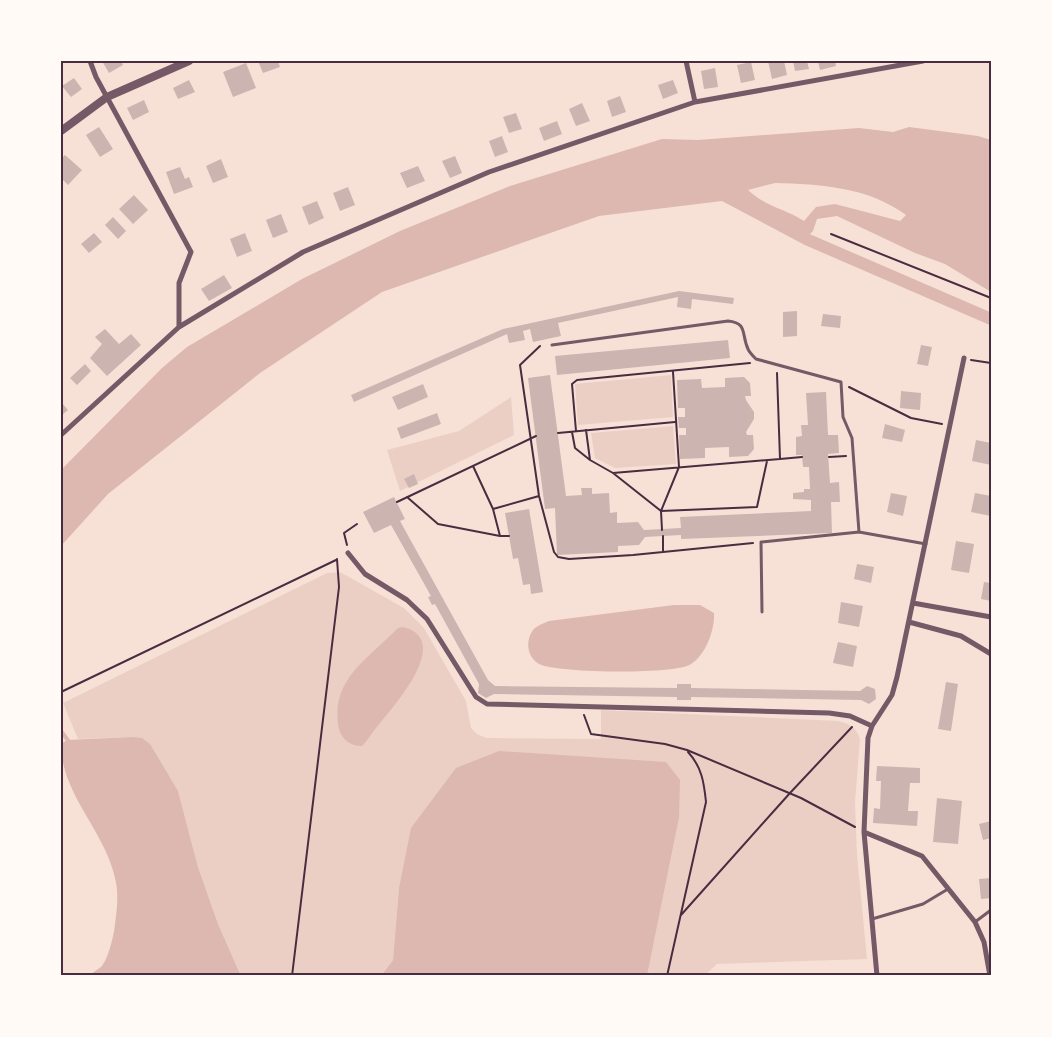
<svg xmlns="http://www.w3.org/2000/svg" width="1052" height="1037" font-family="'PT Sans Narrow',sans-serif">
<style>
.green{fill:#ebcfc5}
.water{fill:#dcb8b0;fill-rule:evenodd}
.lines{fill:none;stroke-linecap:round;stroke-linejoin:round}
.stream{stroke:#dcb8b0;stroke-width:4}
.canal{stroke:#dcb8b0;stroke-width:12}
.building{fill:#ccb4b1}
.path{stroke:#4a2c40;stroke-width:2}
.service{stroke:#755966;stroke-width:3}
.minor{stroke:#755966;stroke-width:5}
.tertiary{stroke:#755966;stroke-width:8}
.neatline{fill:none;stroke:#4a2c40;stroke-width:2}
</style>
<rect width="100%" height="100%" fill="#f7e1d7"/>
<path class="green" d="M671,375L673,417L578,425L575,384Z
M511,397L514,435L400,491L387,450L459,431Z
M673,426L676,464L615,468L595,458L591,433Z
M340,572L404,608L424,628L466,701L471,728L477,734L486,738L601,739V710L839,721C851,725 856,727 860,739L855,802L857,855L867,959L717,964L704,976H647L679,818L399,888L393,960L381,976H241L218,924L198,867L178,791L132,737L78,739L63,703L327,573Z"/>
<path class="water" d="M909,127L978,136L991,140V292L945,264L915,253L837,216L817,219L813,231L801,243L722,201L599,216L382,292L260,373L108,494L61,546V470L162,368L187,347L302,279L400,231L510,186L662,139L698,140L859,128L893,132ZM775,183C820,184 868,187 906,215L900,221L835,204L816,207L804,221C784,208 766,207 748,190Z
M674,605H700L714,613C715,629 706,655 691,664C676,675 556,673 539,664C527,657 525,641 533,630C536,626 544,623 549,621Z
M403,627C455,640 391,709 376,728C371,734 368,740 362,746C351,746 342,740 339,729C329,680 368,659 398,628Z
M132,737L142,738L150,744L178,791L198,867L218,924L241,976H88C92,973 97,970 101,967C108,960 114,935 115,924C117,909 119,893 115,878C105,831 61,794 61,744L67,740Z
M499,751L666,762L680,780L679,818L647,976H381L393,960L399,888L411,828L456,768Z"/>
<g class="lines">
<path class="stream" d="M61,731L70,743"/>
<path class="canal" d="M806,239L991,319"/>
</g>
<path class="building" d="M102,61H121L123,65L109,73Z
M258,61H278L280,67L263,73Z
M768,61H784L787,75L772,79Z
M793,61H807L809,69L795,71Z
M818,61H835L836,66L820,70Z
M751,62L755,80L741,83L737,65Z
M246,63L256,88L233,97L223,72Z
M715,68L718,87L704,89L701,71Z
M74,78L82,89L71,97L62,86Z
M189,80L195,92L178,99L173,88Z
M673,80L678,93L663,99L658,85Z
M620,96L626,112L612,117L607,101Z
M144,100L149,112L133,120L127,108Z
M582,103L590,121L576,126L569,109Z
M516,113L522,129L509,133L503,117Z
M557,121L562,134L544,141L539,128Z
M99,127L113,149L100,157L86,135Z
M502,136L508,152L495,157L489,141Z
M65,155L82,170L68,185L61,178V159Z
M455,156L462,173L450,178L442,161Z
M221,159L228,177L213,183L206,166Z
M418,166L425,181L407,188L400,173Z
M180,167L185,179L189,177L193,187L174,194L166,172Z
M348,187L355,205L340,211L333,193Z
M134,195L148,210L133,224L119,209Z
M317,201L324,218L309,225L302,207Z
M281,214L288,232L273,238L266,220Z
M113,217L126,231L118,239L105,225Z
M94,233L102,242L89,253L81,244Z
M245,233L252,251L237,257L230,239Z
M224,275L232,288L209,301L201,289Z
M679,291L734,298L733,304L692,299L691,309L677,307L678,297L558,323L561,336L533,342L530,329L523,331L525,340L509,343L507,334L354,402L351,395L503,329Z
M797,311V336L783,337V312Z
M823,314L841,316L840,328L821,326Z
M105,329L119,344L131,334L141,345L107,376L90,358L102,344L95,337Z
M728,340L730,358L557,375L555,356Z
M921,345L932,347L928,366L917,364Z
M85,364L91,371L77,385L70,378Z
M550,375L566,496L582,495L581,488H592V494L609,493L610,513L617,512V523L638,522L644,530L681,528L680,517L811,511V500L793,499V493L804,492V489H810L809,467H803L802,455H796V437L802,436L801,425H808L806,393L826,392L828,435H838L839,453L828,454L830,483L839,482L840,502H831L832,533L681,539V535L645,537L639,545L618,546V552L557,555L555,508L545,509L528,378Z
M744,377L750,383L751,396H745L746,400L754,412V419L746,432L747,435H753L754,449L748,456L729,457V447L705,448V458L680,459L679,435H686V428H679L678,417H685V408H678L677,380L701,379L702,388L725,387V378Z
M423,384L428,397L398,410L392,397Z
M901,391L921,393L920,410L900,408Z
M61,402L68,410L61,416Z
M437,413L441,424L401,439L397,428Z
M885,424L905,430L902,442L882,438Z
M976,440L991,443V465L972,461Z
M414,474L418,484L409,488L404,479Z
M891,493L907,496L903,516L887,512Z
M975,493L991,496V516L971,512Z
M394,497L405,519L400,521L488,680L495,686L677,688V684H691V688L860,691L867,686L875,689L876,699L869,704L861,700L691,697V700H677V697L494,694L486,698L478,693L479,684L435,604L432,605L428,597L431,596L391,525L374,533L363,512Z
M529,509L543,592L531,594L530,584L523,585L518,558L513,559L505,513Z
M956,541L974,544L969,573L951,570Z
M857,564L874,567L871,583L854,579Z
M984,582L991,583V601L981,599Z
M841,602L863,606L859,627L838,623Z
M838,642L857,646L853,667L833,663Z
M946,682L958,684L951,731L938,729Z
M877,766L920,768V783H910L908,811H918L917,826L873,823L874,808L880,809L881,781H876Z
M937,798L962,801L958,844L933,842Z
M991,821V838L983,840L979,824Z
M991,878V898L981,899L979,879Z"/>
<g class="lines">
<path class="path" d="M831,234L991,298
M540,346L520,365L539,496L554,552L558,557L569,559L633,555L753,543
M971,360L991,363
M849,387L911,418L942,424
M586,430L590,460L613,473L780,459L777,373
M576,431L572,384L577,380L750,363
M572,432L575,448L590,460
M558,433L675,422
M829,457L846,456
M780,459L802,457
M613,473L661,511L757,507L767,461
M407,497L438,524L500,536L493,509L473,466
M397,502L536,436
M493,509L539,496
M662,530L661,511L679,467L673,372
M500,536H509
M663,536V551
M347,545L344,533L357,524
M61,692L336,560
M584,715L591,734L665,744L687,750L801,798L855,827
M681,915L790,793L852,727
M292,976L339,587L337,559
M667,976L706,802C704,783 702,767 688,752"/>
<path class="service" d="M552,345L728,321C748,323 741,334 748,349C749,352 753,356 756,359L841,382L843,417L852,438L859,532
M762,612L761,542L859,532L926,544
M872,919L923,904L948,889
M975,922L991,910"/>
<path class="minor" d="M90,61L96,77L191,252L179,283V327
M686,61L695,102
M964,358L897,677L892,695L872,726L868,738L864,832L922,856L975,922L984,942L990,976
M61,435L179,327L303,252L489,172L695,102L923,61
M348,553L365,574L407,600L427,619L476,697L487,704L829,713L850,716L872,726
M913,603L991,617
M909,622L961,636L991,654
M864,832L877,976"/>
<path class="tertiary" d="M61,131L107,97L189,61"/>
</g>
<rect width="1052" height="1037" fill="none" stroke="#fffaf5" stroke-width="125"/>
<rect x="62" y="62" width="928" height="912" class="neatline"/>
</svg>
